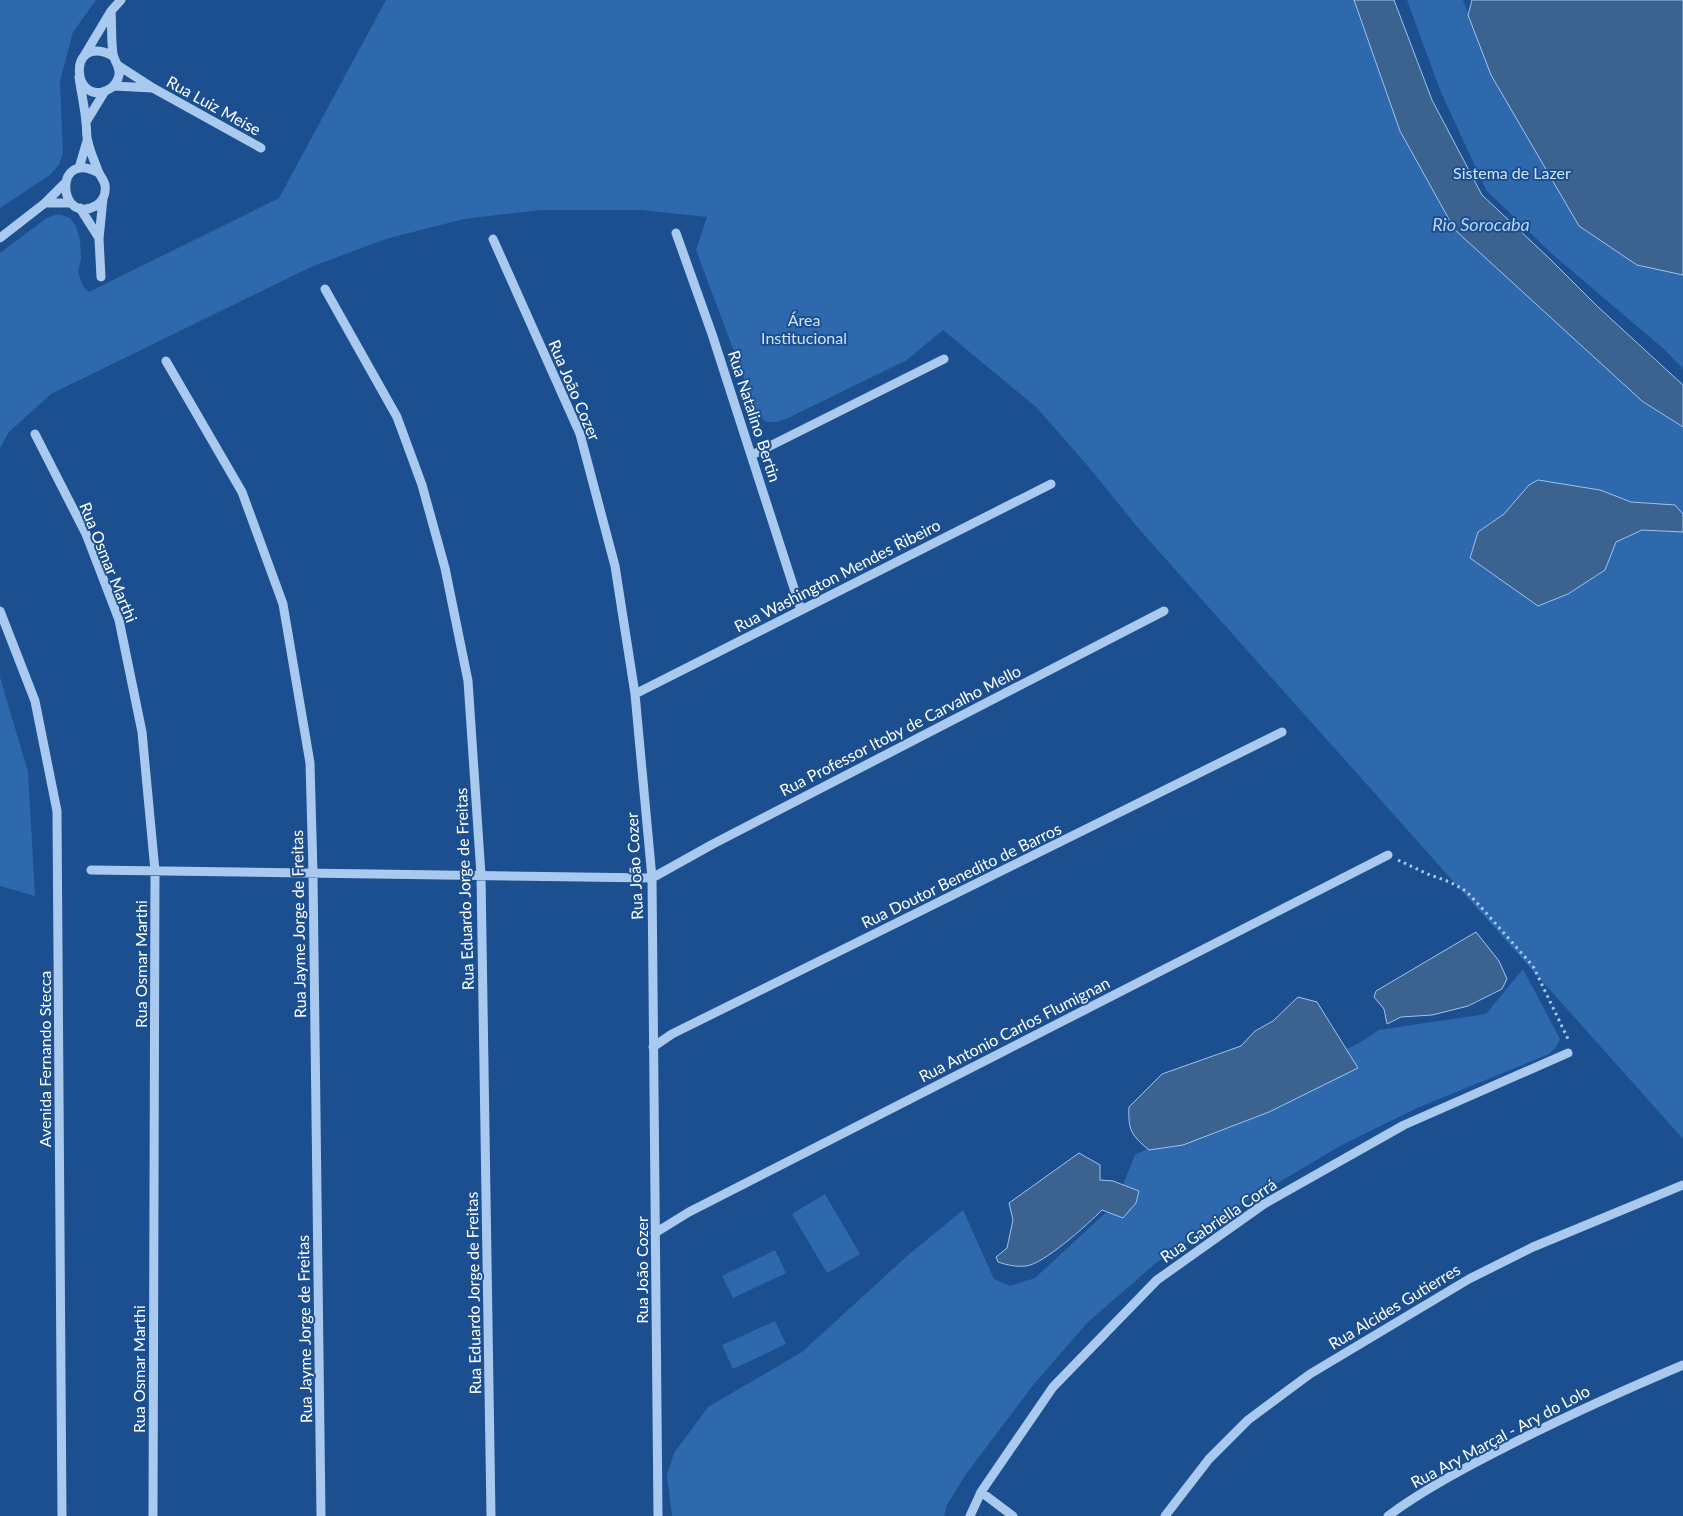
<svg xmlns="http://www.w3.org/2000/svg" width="1683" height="1516" font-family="Lato,sans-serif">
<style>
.green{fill:#2e69ad}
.water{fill:#3c6290;stroke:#9cc4f0}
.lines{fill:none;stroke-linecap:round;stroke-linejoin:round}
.path{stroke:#a9c9ee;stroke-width:3;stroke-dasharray:2.5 4;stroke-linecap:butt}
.minor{stroke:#a9c9ee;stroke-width:9}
.labels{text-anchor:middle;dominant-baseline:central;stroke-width:4;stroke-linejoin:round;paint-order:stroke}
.street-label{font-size:16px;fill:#fff;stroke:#1b4f8f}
.park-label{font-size:16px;fill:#cfe3fa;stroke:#1b4f8f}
.water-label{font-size:18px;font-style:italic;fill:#b5d3f5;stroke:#1b4f8f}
</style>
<rect width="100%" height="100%" fill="#1b4f8f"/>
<path class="green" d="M0,0H96L73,32L60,81L63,153L59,165L50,175L0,208Z
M386,0H1354L1400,131L1642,401L1683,427V1139L1139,529L1087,465L1037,408L943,330L907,360L788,418L777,422H766L757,413L696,250L707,217L641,210H540L464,219L386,239L311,267L51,394L9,432L0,448V253L47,218L58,214L70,218L76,226L80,240L81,259L78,272L83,286L89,292L279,198Z
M1407,0H1463L1491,75L1637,265L1683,275V369L1666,351L1551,253L1486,190L1440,90Z
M0,677L28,772L35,896L0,886Z
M1523,969L1560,1039L1556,1047L1549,1054L1417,1108L1342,1145L1244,1203L1156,1263L1088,1322L1034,1384L966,1474L947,1505L944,1516H672L667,1475L674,1453L708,1407L802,1352L907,1256L963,1210L994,1279L1010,1286L1035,1278L1115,1204L1135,1155L1359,1043L1379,1030L1486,1014Z
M825,1194L860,1254L827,1273L792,1214Z
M775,1250L786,1273L733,1298L722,1276Z
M775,1321L786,1344L733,1369L722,1345Z"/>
<path class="water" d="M1354,0H1394L1432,100L1482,195L1551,260L1597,306L1683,385V427L1642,401L1455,230L1400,131Z
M1472,0H1683V275L1637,265L1579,226L1491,75L1468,15Z
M1538,480L1600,490L1631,502L1675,505L1683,514V532L1642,530L1616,542L1605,570L1568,594L1538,606L1470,558L1478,532L1504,514L1529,485Z
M1476,932L1499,961L1507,979L1502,989L1468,1006L1432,1015L1401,1017L1387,1024L1384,1009L1374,997L1376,991Z
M1298,997L1317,1002L1358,1068L1269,1112L1183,1145L1149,1150C1131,1135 1128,1130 1129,1107L1162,1074L1241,1046L1255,1031L1273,1021Z
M1079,1153L1100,1165V1180L1113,1181L1139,1191L1136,1203L1123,1218L1102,1210C1088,1224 1044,1264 1026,1266C1016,1267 1007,1265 998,1262L996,1257L1007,1248L1013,1220L1009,1203Z"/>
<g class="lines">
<path class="path" d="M1398,860L1430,875L1450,882L1466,891L1480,906L1533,966L1569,1041"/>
<path class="minor" d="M111,11C112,25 111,40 113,54C114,61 120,66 119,75C118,80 115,85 111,88C72,112 65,31 113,56
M84,56L111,11L121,0
M119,66L153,88L261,148
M79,77C81,92 85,108 86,123C87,129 86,136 88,142C90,152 95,162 98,171C100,176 104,180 105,185C106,192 104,200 97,205C58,228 52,147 99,173
M114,86L152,88
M86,122L105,91
M79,168L87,141
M45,203H71
M80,208L99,238
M676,233L712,334L801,610
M0,238L45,203L65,183
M493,239L580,434L615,566L635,694L652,878L658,1516
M101,277L99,239L103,198
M325,289L397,417L422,485L445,568L468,681L481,875L491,1516
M166,361L242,492L283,604L310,763L313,873L321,1516
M35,434L86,534L119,620L142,732L155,871L153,1516
M752,455L944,359
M0,611L35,701L57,811L62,1516
M635,694L1051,484
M91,870L652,878L713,844L1164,611
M653,1047L672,1034L1282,732
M655,1233L689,1212L1388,855
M981,1492L1013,1516
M970,1516L981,1492L1053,1387L1157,1280L1264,1204L1404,1125L1568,1053
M1165,1516L1209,1459L1248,1420L1310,1374L1469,1279L1533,1247L1683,1185
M1388,1516C1420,1492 1455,1473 1490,1455C1553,1422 1617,1393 1683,1365"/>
</g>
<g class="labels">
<g class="street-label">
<text transform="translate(214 105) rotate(29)">Rua Luiz Meise</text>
<text transform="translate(575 390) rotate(67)">Rua João Cozer</text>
<text transform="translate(755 416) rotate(72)">Rua Natalino Bertin</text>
<text transform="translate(109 562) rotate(68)">Rua Osmar Marthi</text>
<text transform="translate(837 575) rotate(-27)">Rua Washington Mendes Ribeiro</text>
<text transform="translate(900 730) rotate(-27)">Rua Professor Itoby de Carvalho Mello</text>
<text transform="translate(634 866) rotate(-93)">Rua João Cozer</text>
<text transform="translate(961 875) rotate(-26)">Rua Doutor Benedito de Barros</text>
<text transform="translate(464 889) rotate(-92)">Rua Eduardo Jorge de Freitas</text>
<text transform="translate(298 924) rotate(-91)">Rua Jayme Jorge de Freitas</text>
<text transform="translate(140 964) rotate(-90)">Rua Osmar Marthi</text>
<text transform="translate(1014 1029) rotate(-27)">Rua Antonio Carlos Flumignan</text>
<text transform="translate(44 1059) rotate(-90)">Avenida Fernando Stecca</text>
<text transform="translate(1218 1220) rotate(-34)">Rua Gabriella Corrá</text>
<text transform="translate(641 1270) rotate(-90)">Rua João Cozer</text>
<text transform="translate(473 1293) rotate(-91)">Rua Eduardo Jorge de Freitas</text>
<text transform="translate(1394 1306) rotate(-31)">Rua Alcides Gutierres</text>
<text transform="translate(304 1329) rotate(-91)">Rua Jayme Jorge de Freitas</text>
<text transform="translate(138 1369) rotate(-90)">Rua Osmar Marthi</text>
<text transform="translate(1500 1436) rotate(-28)">Rua Ary Marçal - Ary do Lolo</text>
</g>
<g class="park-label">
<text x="1512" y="172">Sistema de Lazer</text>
<text x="804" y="319">Área<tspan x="804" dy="18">Institucional</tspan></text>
</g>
<g class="water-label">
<text x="1481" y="224">Rio Sorocaba</text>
</g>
</g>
</svg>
